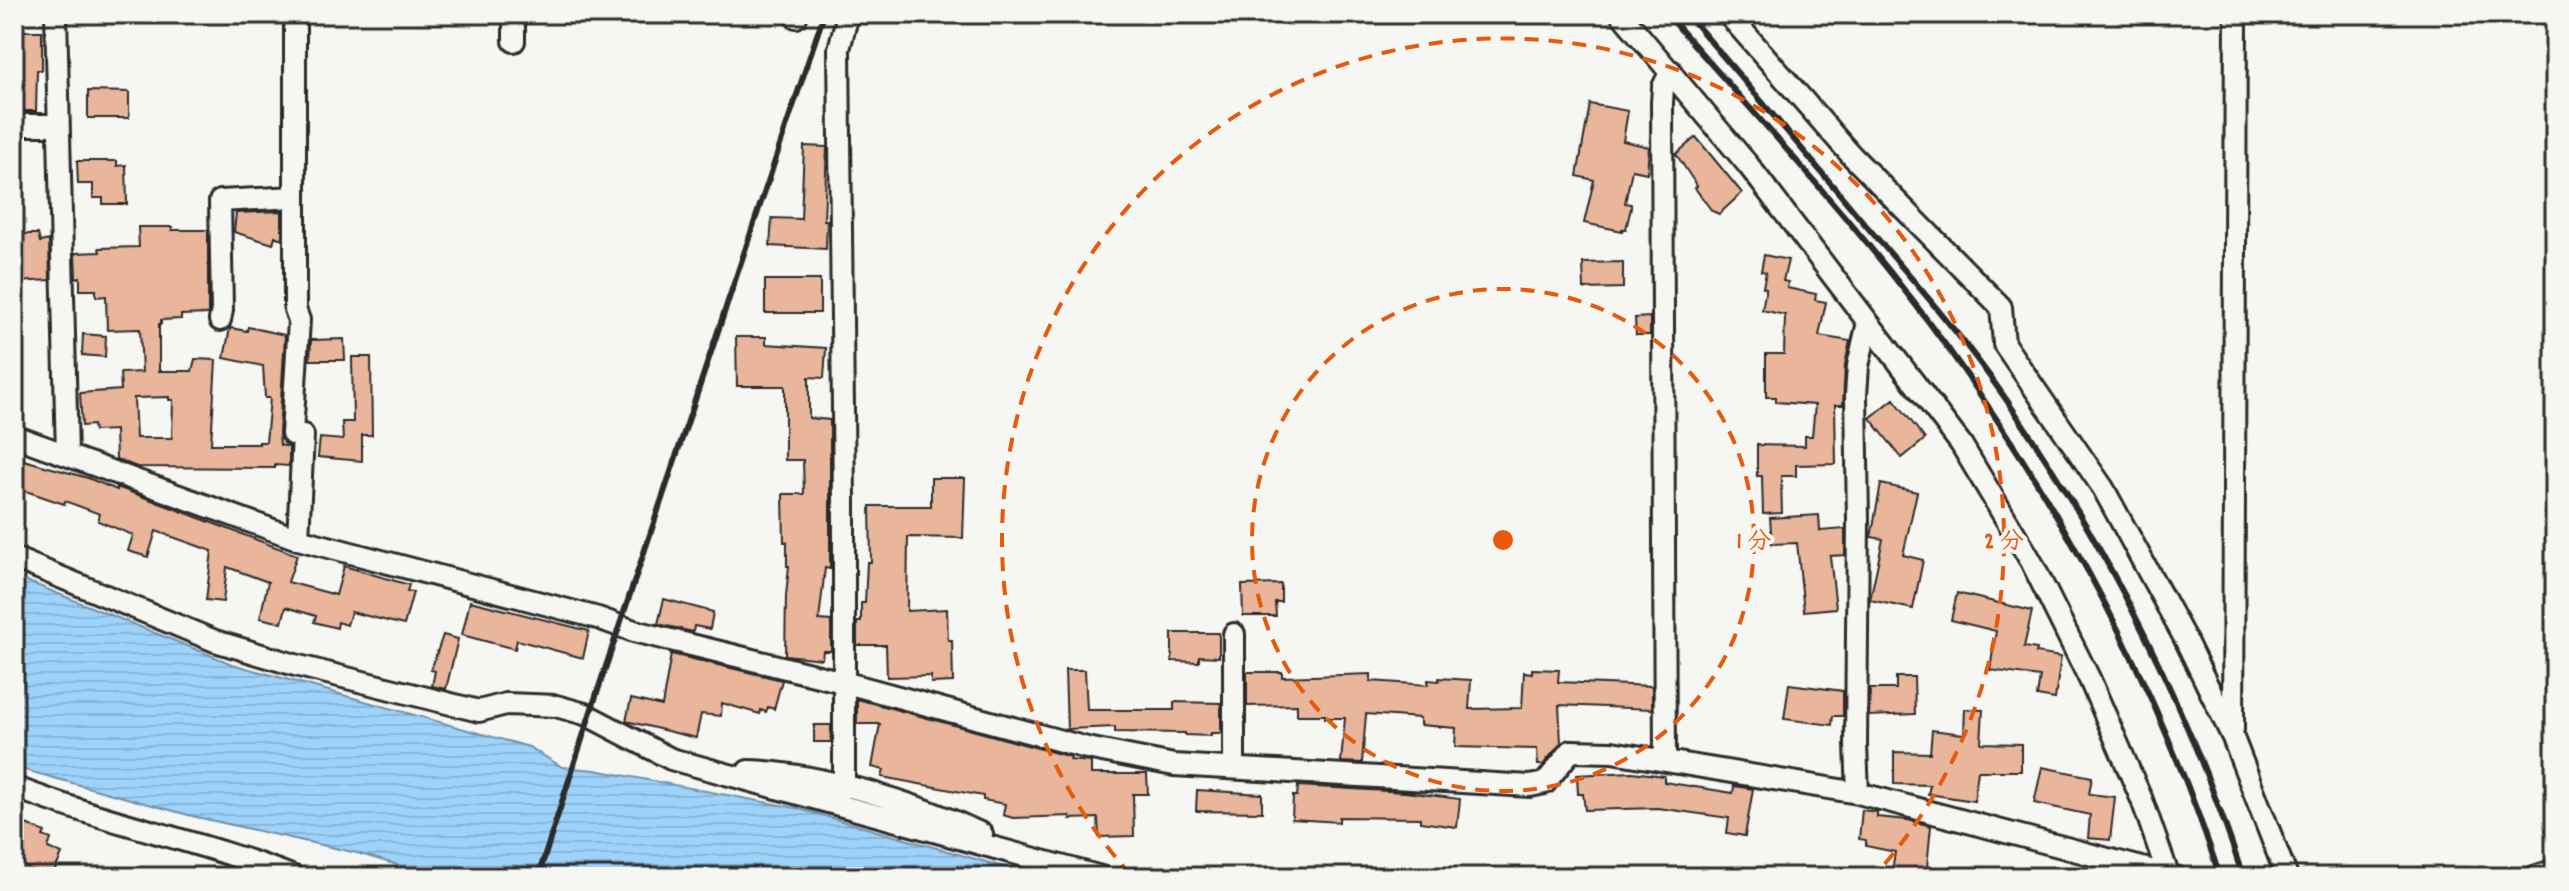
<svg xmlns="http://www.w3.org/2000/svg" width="2569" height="891" font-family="Dekko,'Klee One',sans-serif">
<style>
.water{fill:url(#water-rules);stroke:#6f90a8;stroke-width:2}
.building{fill:#e9b69b;stroke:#2b2b2b;stroke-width:2;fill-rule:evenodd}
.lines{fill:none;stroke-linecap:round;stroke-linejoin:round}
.minor-casing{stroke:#2b2b2b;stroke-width:26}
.minor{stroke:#f6f6f2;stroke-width:20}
.rail{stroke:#2b2b2b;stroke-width:6}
.ring{fill:none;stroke:#e8590c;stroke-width:4;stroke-dasharray:14 10}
.centre{fill:#e8590c;stroke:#f6f6f2;stroke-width:4}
.ring-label{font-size:24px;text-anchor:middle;font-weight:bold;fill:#e8590c;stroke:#f6f6f2;stroke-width:8;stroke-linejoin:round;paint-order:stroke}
</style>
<defs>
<pattern id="water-rules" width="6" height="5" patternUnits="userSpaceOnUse" patternTransform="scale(2)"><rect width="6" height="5" fill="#9dd3fb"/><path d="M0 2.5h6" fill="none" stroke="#87b5d7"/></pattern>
</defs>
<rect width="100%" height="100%" fill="#f6f6f2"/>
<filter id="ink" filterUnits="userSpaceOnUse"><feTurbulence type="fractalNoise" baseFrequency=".0125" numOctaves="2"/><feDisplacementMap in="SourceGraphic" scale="16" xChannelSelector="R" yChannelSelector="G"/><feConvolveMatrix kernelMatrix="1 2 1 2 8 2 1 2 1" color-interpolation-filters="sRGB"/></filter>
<g filter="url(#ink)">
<path class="water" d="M14,576L232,664L529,747L562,767L595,770L796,808L1039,877H438L357,853L192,816L14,767Z"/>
<path class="building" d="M14,31H42V70H37L36,111H14Z
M88,91L129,92V118H88Z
M1590,104L1628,111L1623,141L1649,147L1647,173L1632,170L1625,203L1631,204V208L1626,229H1622V231L1584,223L1594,180L1577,176Z
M1696,137L1742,193L1719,214L1712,211L1695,188L1697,186L1676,154Z
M804,146L827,147L824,220H827L826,249L770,246L772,218L801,219Z
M77,161H117V166L126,165L127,204H103V198H93V184H78Z
M282,211V236L281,239L275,236L273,244L234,232L236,213Z
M138,227H172V230H208V314L181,315V319L161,320V324H159V371H192L195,359L216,360L211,444H259V442H266L270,398H265L263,366L224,358L230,328L247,331L248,327L285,335L279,433L280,445L289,447V466L275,465V468L137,467L116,459L115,430L94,431L93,425L82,426L80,393L121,390L120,373L142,372L140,329L107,330L106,296L96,297V290H80V277L76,278L75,253L100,252L99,248L139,247ZM169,397V400H173L172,438H136L134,398Z
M23,234H38L40,242L49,240L50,280L18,282L17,277H14V241H22Z
M1764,255L1788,260L1783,281L1788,282L1787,288L1816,294L1815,300L1826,302L1819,336L1850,341L1845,365L1843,405H1835L1836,464L1796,465V476H1781L1782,513L1763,514L1762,476H1757V445L1805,446V436H1812L1815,405L1776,402V397H1766V354H1784L1785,315L1762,310L1766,288L1763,287L1766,272L1761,271Z
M1623,262V288L1584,289L1583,263Z
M765,280H820V313H765Z
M1650,317V335H1636L1635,318Z
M83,334L106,336L105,357L82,355Z
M736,337H766V344L826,348L824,378L809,377V418L830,420V569L825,568L819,620L831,621V651H823L822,659L785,655L786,596L789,566H787V542H784L783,494H804L803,460H785V386H737Z
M344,339L345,360H310L311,340Z
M352,357H371L372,435H362V461L318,457L320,438L343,440L342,422H353Z
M1894,399L1925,439L1902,458L1870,418Z
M20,459L88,478L117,490V487L297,555L288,582L336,595L344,566L409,585L407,591L413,592L404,625L351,612L347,625L338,622L337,628L314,622L316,616L286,607L282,623L260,618L268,582L227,567L223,602L206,600L212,551L156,531L148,557L128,551L133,535L98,521L100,514L65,501L64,504L14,487Z
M931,478H965L963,538L908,537L907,611L947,609L948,640H952L953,682L931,683V676L887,677L886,645H857V622H861V603H865L867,562H871L870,506H931Z
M1881,484L1917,492L1903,555L1923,560L1913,609L1870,600L1883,539L1871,537Z
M1819,515L1820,531L1845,529V555L1830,556L1836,608L1804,611L1797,543L1772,544L1770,518Z
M1281,584V602H1275L1276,616H1243L1242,585Z
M1957,593L2032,611L2024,647L2037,649L2036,653L2061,657L2055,699L2037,696L2040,677L1990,670L1996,631L1951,620Z
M664,599L713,612L710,629L694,626L693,632L658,624Z
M470,601L589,631L583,658L517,640L515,649L462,635Z
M1172,633H1219V657L1199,656V662L1172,661Z
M443,635L458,639L446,689L432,686L435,671L431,670Z
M671,654L782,680L774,709L768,707L766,712L761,710L760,714L722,703L721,716L701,714L696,738L626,721L631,699L662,706Z
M1532,669L1559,670L1558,682L1652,686V709L1559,705L1561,743L1543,765H1538L1537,749L1455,747L1456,728L1420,725V718L1366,714L1362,763L1341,762L1345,718H1325V715H1297V705L1247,706V672H1282V677L1371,674V681L1428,685V680L1439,681V678L1471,680L1469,709L1522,708L1524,672L1532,673Z
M1065,670H1085L1087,710H1174V702L1221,703V733H1211V736L1185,735V733L1115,732V727L1067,729Z
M1896,677H1914L1915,714L1869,716L1870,689H1896Z
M1789,684L1843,691V716H1833L1832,725L1784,719Z
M857,699L1071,757L1070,760L1091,762V774H1147L1148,794H1133L1134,836L1099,837L1098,818L1070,819V816L1013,818L1003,815L1005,804L983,800V796L882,777L884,770L872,767L880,724H857Z
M1965,709L1983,710L1981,743L2021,744V771H1978L1974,801L1928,794L1930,785L1894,784V752L1930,753L1932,730L1964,734Z
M814,725H831V742H814Z
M2042,767L2092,777L2089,794L2115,797L2110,840L2088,838L2090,815L2034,803Z
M1632,772L1664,776V782L1733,793L1734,786L1753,789L1745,836L1727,833L1729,818L1658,808L1585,810L1583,794H1578L1577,775Z
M1298,786L1405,792L1460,799L1457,827L1420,822V818L1339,817V822L1292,819L1293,796H1297Z
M1197,790L1262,794V812L1196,811Z
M1862,810L1877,812V817L1908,820L1931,826L1926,877H1891L1895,852L1866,846V840L1859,839Z
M14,819L45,832L43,836L51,839L48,848L62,854L52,877H14Z"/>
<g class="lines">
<g class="minor-casing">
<path id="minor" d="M56,14L67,455
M295,14V309L299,320L292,434L303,435L298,539
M1621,14L1749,166L1961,444L2031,561L2090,680L2142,800L2169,877
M1728,14L1852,156L2001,307L2004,344L2103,488L2184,637L2233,738L2287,877
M796,17L797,14
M514,41V14
M14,125H57
M220,320L222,310L220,201L295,197
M14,436L298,539L598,618L634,631L843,682L1087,748L1174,765L1530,786L1545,783L1571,751L1612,752L1858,793L2176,877
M14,558L215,641L295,665L479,711L506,704L532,705L556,706L585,714L671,759L1101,877
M2233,730L2236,14
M1665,760L1662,103L1663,87L1671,71
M1234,767V634
M748,771C820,773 917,803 982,834
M14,787C106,823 202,841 294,877
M844,787V499L839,49L848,14
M1858,793L1856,745L1858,521L1856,395L1858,366L1868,322
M2534,877L2555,870"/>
</g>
<use href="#minor" class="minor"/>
<path class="rail" d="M1667,14C1762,123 1863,230 1947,347C2063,509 2158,687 2220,877
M1687,14C1746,83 1805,152 1863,222C1916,283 1969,344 2014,411C2111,554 2190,713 2243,877
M538,877L593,705L824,14"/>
</g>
</g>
<g class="ring">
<circle cx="1503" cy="540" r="251"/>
<path d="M1131 875A501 501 0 1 1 1875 875"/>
</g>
<circle cx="1503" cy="540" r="12" class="centre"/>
<g class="ring-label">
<text x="1754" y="548">1 分</text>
<text x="2004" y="548">2 分</text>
</g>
<rect width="2569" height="891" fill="none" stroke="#f6f6f2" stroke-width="48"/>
<rect x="24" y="24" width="2521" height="843" fill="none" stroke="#2b2b2b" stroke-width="3" filter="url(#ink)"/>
</svg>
